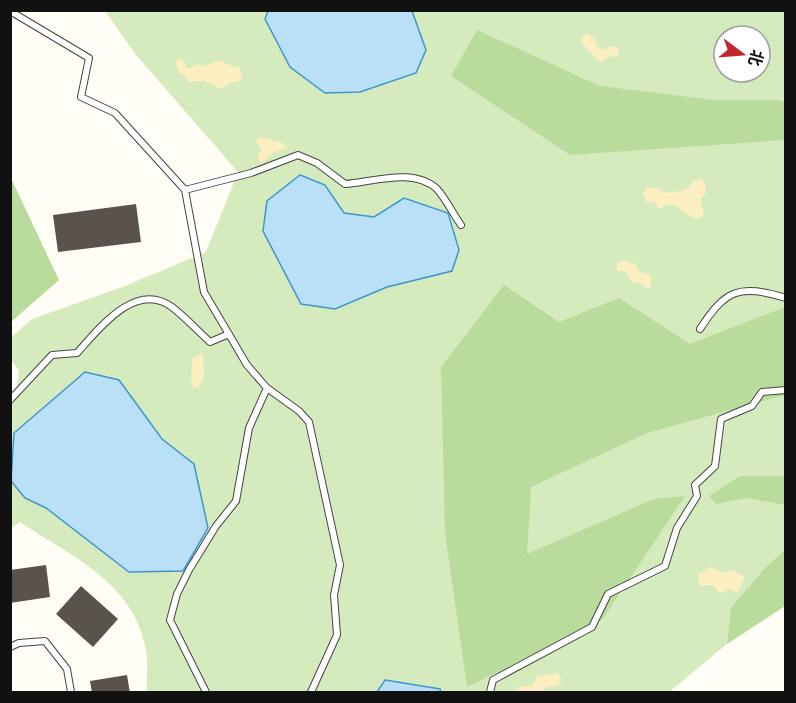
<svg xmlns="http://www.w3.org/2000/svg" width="796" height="703" font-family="'PT Serif','Noto Sans SC',serif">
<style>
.green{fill:#d5ebbd;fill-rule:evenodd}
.forest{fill:#b9dc9c}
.sand{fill:#fbeec1}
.water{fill:#b9e0f7;stroke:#3f96cf;stroke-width:1.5}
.building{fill:#5a524d}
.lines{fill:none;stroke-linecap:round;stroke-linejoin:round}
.service-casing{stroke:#444;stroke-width:8}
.service{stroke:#fff;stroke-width:6}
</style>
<rect width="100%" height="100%" fill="#fffdf5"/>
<path class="green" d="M105,11H785V606L727,644L669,692H147C146,678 149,660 145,646C132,581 70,556 20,522L11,528V392L16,391L19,371L11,359V337L32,319L125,286L206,252L238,172L136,55ZM724,36H760V72H724Z"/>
<path class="forest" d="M477,30L600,86L714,100H778L785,102V140L570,155L451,76Z
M10,176L59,280L11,322H10Z
M504,285L559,322L619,298L690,344L785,307V395L647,433L531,487L527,554L654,499L685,496L602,620L467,687L445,533L441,367Z
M740,476H785V505L746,498L716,504L709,496Z
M785,550V606L727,644L731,608L765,568Z"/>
<path class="sand" d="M587,33L595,39L597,46L603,50L612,46L619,48L618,56L608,57L601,62C593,58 590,50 582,44L581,38Z
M178,58L183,60L186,67L189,68L197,64L207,67C223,53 223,67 239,67L243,76L238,82L230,83L222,89L204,81L189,82L183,74L179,73L176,62Z
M260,137L281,142L287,148L274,152L262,163L257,157L261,150L256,141Z
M700,179L705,183L706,193L700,199L704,215L698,219C684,215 681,207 669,204L659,209L654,202H646L643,193L647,187L658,188L665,193C678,190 686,194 693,181Z
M623,260L636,265L640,272L651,275V287L647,289L641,284L630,281L625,271H617V264Z
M203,353L204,378L198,388L191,387L192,359Z
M711,567L721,573L733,570L745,577L737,593L731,589L719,593L713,585L700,586L697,575Z
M558,673L562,680L557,686L545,688L544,692H514L521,686H532L537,676Z"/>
<path class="water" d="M268,11H412L426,50L416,73L360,92L325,93L290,67L265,19Z
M300,175L325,185L344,213L374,217L404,198L448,213L459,250L452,271L387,287L335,309L301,304L263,231L267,201Z
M85,372L119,380L162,439L194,464L208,528L183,571L129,572L46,508L25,498L11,481L14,433Z
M385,680L440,689L441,692H377Z"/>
<path class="building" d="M136,204L141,242L58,252L53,215Z
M46,565L50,597L10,603V570Z
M81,586L118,619L93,647L56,614Z
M127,675L130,693H92L90,681Z"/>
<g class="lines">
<g class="service-casing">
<path id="service" d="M10,11L89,58L81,97L115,113L185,190L251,173L298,155L317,163L345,184C373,182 414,167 437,189C446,199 453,214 461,225
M185,190L204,292L247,365L267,388L299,411L309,422L340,565L334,595L337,635L311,692
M700,329C726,289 739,284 786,298
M10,400L52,355L77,353C98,330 135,280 172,307C185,317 197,330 210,342L229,334
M10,647L19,643L45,641L67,669L71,692
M206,692L170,620L177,594L189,570L216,526L236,501L249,428L267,388
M490,692L493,680L592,627L608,594L665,566L677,528L697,496L695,485L715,466L721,419L752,406L762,392L786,390"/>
</g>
<use href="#service" class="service"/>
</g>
<rect width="796" height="703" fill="none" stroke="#111111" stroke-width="24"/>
<g transform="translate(742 54) rotate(106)"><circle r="28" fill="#ffffff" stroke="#a0a0a0" stroke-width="1.5"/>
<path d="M0-4.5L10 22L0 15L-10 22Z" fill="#c4262e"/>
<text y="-9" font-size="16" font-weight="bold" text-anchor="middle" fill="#111111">北</text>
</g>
</svg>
